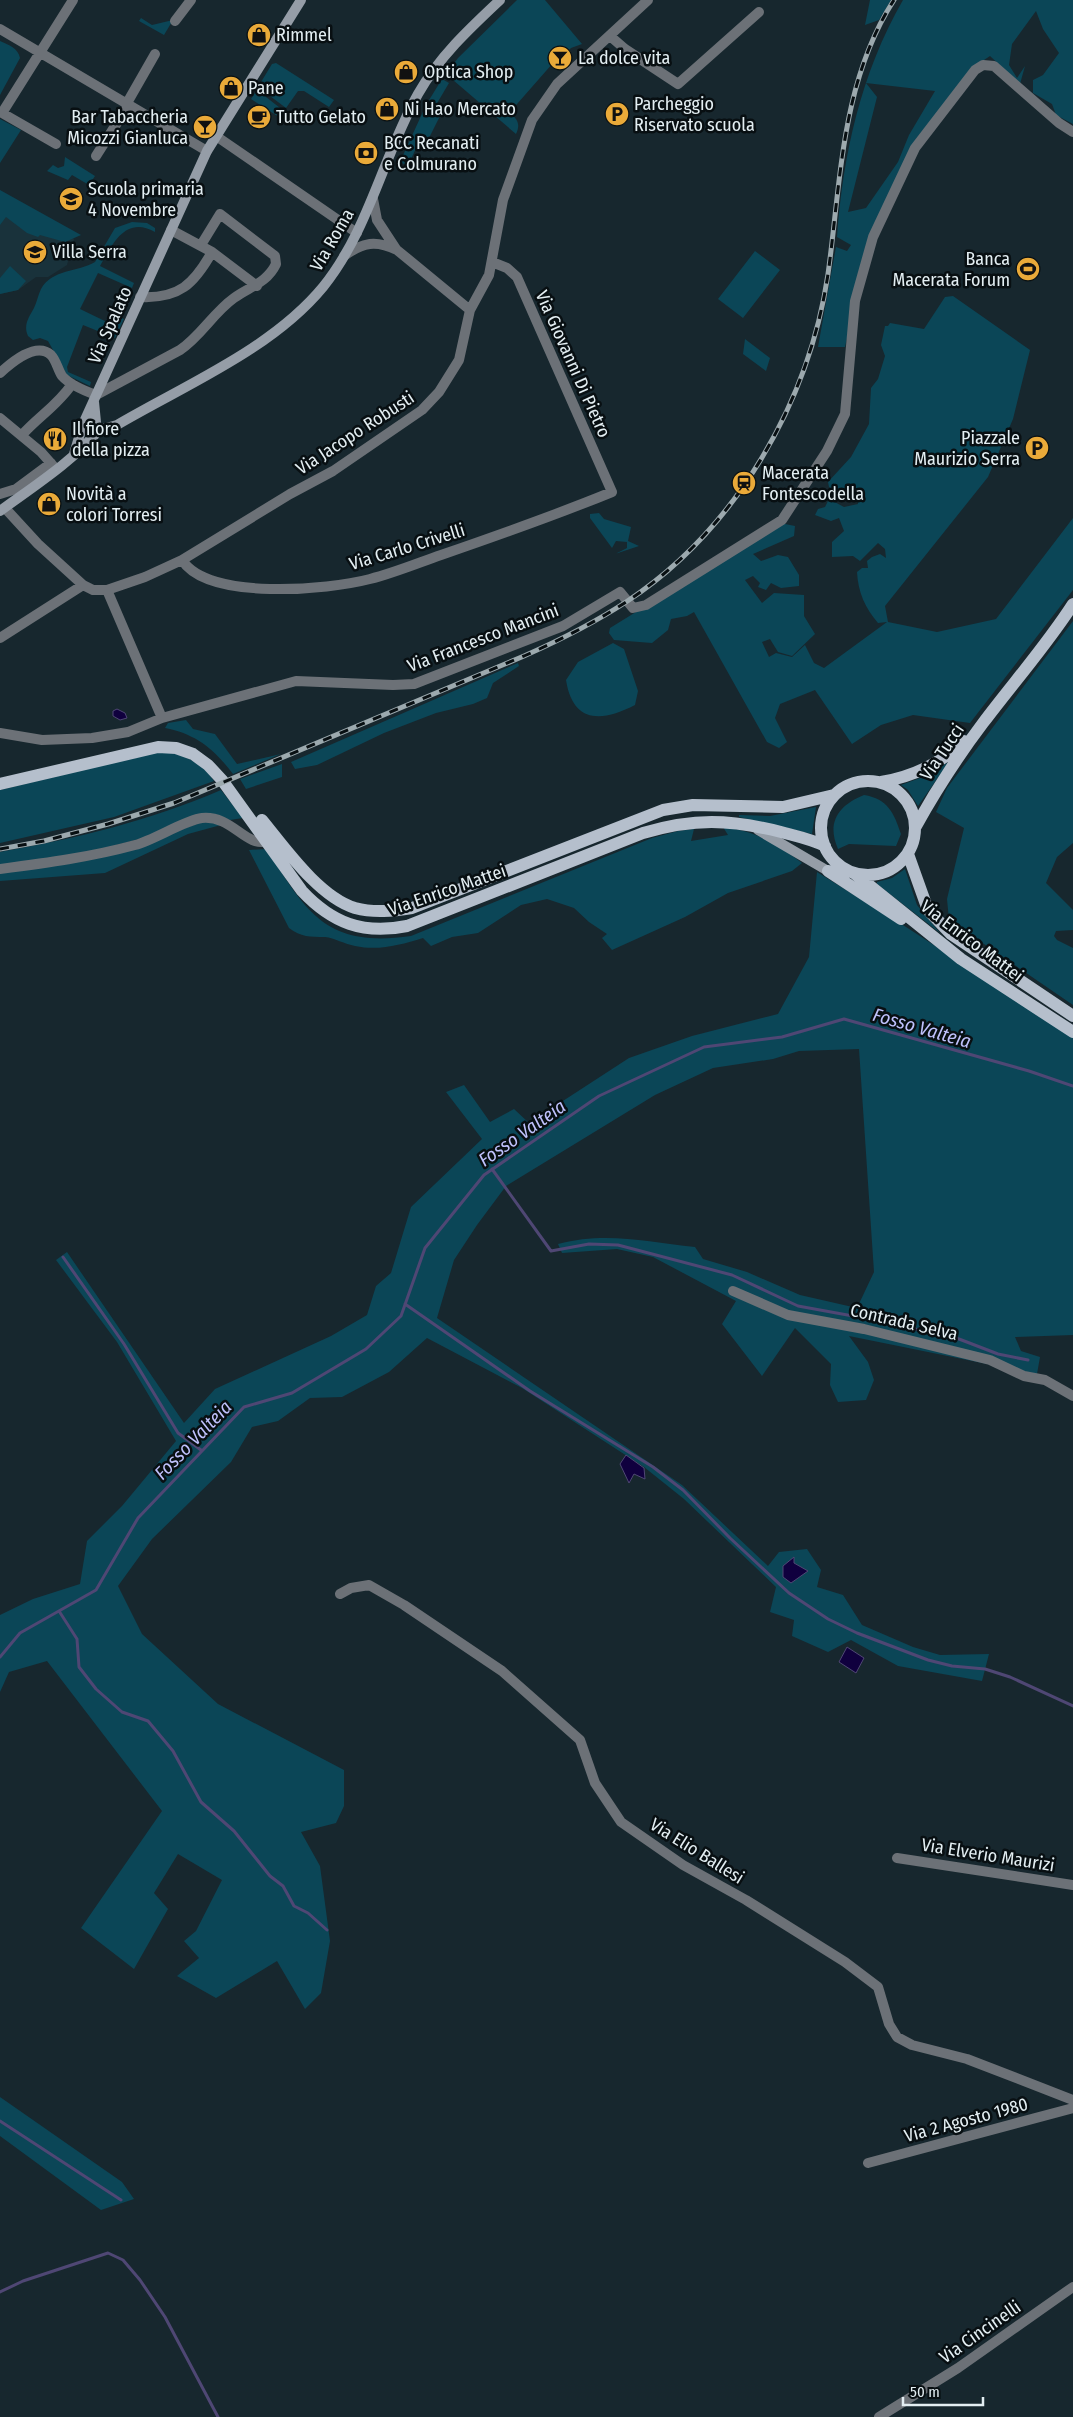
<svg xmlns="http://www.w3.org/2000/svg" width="1073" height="2417" font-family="'Fira Sans Condensed',sans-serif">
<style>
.built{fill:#19323b}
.green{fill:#0b4657;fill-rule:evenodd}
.water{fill:#10003e;stroke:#4f4774}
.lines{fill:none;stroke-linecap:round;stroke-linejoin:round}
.stream{stroke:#4f4774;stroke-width:3}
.minor{stroke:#6c7177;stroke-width:10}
.secondary{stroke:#959da7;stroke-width:10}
.primary{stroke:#b5bfcc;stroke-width:12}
.rail-casing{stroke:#9ca9ae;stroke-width:5}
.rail{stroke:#080f12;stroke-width:3;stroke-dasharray:9;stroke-linecap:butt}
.labels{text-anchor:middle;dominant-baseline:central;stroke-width:5;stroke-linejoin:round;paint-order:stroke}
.poi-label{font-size:18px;fill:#e3eef2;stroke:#080f12;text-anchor:start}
.street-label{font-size:18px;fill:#e3eef2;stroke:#080f12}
.water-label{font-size:19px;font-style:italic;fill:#bfc1fc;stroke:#080f12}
</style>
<rect width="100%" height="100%" fill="#17272e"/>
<path class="built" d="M0,195L74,239L67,265L48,277H36L18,290L0,294Z"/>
<path class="green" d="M517,0H545L582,44L571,48L565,54L559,48L547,58L553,63L510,112C517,120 521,123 516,134L446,74L458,58Z
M870,0H891L879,20L865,25Z
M903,0H1073V124L1056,115L1052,104L1033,93V80L1043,75L1059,53L1043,29L1036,11L1012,44L1009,65L1017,78L1025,66L1020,84L990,56L975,66L916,139L870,236L845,347H818L836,247L847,251L851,245L837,237C843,154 861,73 903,0ZM866,83L935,91L909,135L898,162L866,208L848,212L877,97Z
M141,18L152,25L173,20L164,35L139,21Z
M0,41C9,45 18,48 20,58L0,95Z
M276,63L334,100L329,107L304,91H298L286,108L258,87L272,64Z
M442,79L449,83L436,105L435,114L440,116L425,146H417L408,166L400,162L426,105Z
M257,90L284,111L279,117L251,99Z
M0,119L21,130L0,163Z
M65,157L95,176L89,185L72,175L68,180L47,171L53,165L58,168L64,166Z
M0,190L81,235L65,242L40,235L38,237L27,233L6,217L0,225Z
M132,222L147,223L155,228V232C125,215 112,245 100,266L134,283L132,288L98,273L80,309L111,324L115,314L124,319L115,338L83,325L67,367L68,372L91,382L90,386L67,375L48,341L40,338L33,340L28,336C23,325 29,317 34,308C37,302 38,295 41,289C52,269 78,272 95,262L115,228Z
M755,251L780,270L743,318L718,299Z
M10,266L26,281L18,290L0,294V278Z
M953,296L1030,350L1013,419L988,477L885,606L888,622L937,632L996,619L1073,518V590L970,723L913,715L881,725L852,744L815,690L780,704L775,718L787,742L779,748L767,742L694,612L687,616L671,619L668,630L652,643L614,640L609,633L610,628L780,523L795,526L794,536L753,554L761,561L778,555L788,557L799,575V586L781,588L771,583L766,590L758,587L760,583L753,576L745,580L762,603L774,593L804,595V616L815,634L792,656L778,652L770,639L762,642L769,657L776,653L792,657L805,645L814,663L824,668L887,622L878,623C865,608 858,592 857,572L862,568H868L867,561L872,557L880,554L886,558L885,549L878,543L860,561L853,556L832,557V542L844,531L839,518L831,521L815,515L818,509L825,507L829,499L844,507L858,504L857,493L849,490L843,498L829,487L828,482L851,457L869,424L871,388L878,379L885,356L881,345L885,326H888L890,323L924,329L945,297Z
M745,339L770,358L766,371L743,354Z
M599,513L604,519L631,527L628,541L639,546L615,554L627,548V542L616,541L612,548L590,518V514Z
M1073,621V843L1057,857L1046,883L1073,910V930L1056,931L1054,936L1057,940L1073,948V1005L949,920L947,899L964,828L936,812L947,788Z
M613,643L624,649L638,691L635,705C602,722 573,724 566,680L578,662Z
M518,663L519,666L493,683L487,698L473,704L436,713L384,733L317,765L295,769L291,762Z
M186,720L193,729L215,734L237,764L281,754L233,774C214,749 196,734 165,728L168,723Z
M161,751C183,754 202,762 214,781L114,817L0,843V790Z
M949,762L918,806L908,790L901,785L920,778Z
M282,764V777L246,789L240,779Z
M221,790L243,818L230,820L223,817L86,853L0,867V852C78,838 149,821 221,790Z
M864,795C888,799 894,813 901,834L896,846L849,844L838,849C826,822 839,805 864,795Z
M816,807L812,834L739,817V815L770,816Z
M206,821L221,825L188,834L105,873L0,881V873L95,858Z
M723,827C758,832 774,842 802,863L792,871L728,893L685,917L612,950L602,938L607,934L589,922L574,908L547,899L521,905L478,933L452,937L431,946L423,938C400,945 379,951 355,946C345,944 334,938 325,937C310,937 301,937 289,928L249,850L267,849C307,914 327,948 411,936L652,838L678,831L694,829L691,841L728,835Z
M905,869L917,905L940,933L877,884V882L892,878Z
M817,872L906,927L1073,1035V1335L1015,1337L1021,1351L1040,1357L1037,1374L849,1336L868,1362L874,1380L866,1400L838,1402L830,1385L831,1364L795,1328L762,1376L722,1324L736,1301L653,1257L617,1249L562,1253L558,1244C606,1231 647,1242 695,1247L703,1259L747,1272L800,1295L857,1308L874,1272L859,1049L799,1051L773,1059L713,1068L655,1095L506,1186L477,1225L454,1260L437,1318L682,1485L768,1566L779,1552L807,1549L821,1570L817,1587L843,1595L862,1625L913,1647L940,1655L989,1654L982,1681L898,1666L851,1640L828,1652L792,1636L794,1620L770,1612L776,1587L684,1499L644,1467L522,1388L427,1338L389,1372L342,1397L310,1398L278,1421L252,1427L231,1462L152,1539L118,1586L142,1634L218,1704L344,1770V1806L336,1823L301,1832L320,1866L330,1941L321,1993L305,2009L277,1961L216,1998L177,1976L199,1958L184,1941L196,1931L222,1880L178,1854L154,1893L168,1909L134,1969L81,1928L162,1811L47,1661L9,1672L0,1692V1615L33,1599L80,1584L87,1541L122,1506L176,1441L117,1342L56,1260L67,1252L184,1423L215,1389L331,1336L367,1315L376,1286L391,1273L411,1207L482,1139L446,1092L464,1085L490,1122L514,1109L529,1123L629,1058L692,1036L778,1014L809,957Z
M0,2097L122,2182L134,2199L101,2210L0,2136Z"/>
<path class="water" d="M117,709L125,713L127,718L120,720L113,716V711Z
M626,1455L644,1468L645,1479L634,1474L629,1483L620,1464Z
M794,1557V1563L808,1571L791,1583L783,1577V1566Z
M847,1647L864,1658L856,1673L839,1662Z"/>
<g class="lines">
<path class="stream" d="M492,1169L551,1251L589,1244L618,1245L732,1275L798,1306L875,1320L959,1339L998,1354L1028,1360
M63,1257L124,1344L178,1433L201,1450
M405,1304L530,1391L653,1467L683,1490L730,1538L789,1593L828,1619L857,1633L928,1660L952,1666L985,1669L1010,1677L1073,1706
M59,1611L77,1639L79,1667L96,1689L122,1712L148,1721L173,1751L201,1802L234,1831L270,1876L283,1886L294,1906L308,1913L327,1930
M0,1657L20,1633L96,1590L138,1518L244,1407L292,1393L366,1349L401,1316L425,1248L484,1175L599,1096L704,1047L782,1037L844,1019L1029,1071L1073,1086
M0,2121L121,2200
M0,2292L23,2281L108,2253L123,2260L140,2280L165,2317L218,2417"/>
<path class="minor" d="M175,21L191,0
M0,29L207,151
M610,36L625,49L678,84L759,12
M127,103L155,54
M216,136L357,233
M56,144L2,113L73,0
M96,156L129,104
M373,199L377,220L396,249
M171,230L212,252L257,286
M344,256C363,242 376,240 397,250L470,310
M140,297C179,299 194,284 212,252
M0,373C11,363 36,341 51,355C56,360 58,370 62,376C70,385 85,391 96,395L180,350C201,336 213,313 234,298C249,287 267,283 276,264L275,256L220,214L201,245
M0,418L41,452L56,469
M22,435C38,417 58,405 72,384
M0,494L16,489L51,463
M5,508L38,544L83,585L93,590H107L145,577L182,560L290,494L333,471L422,410L439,392L459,360L470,310L489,275L503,200L532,120L557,84L648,0
M182,560C208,601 328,590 370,579C394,573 418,563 441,555C499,535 556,515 612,492L517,277L507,268L492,262
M107,590L162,718
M0,638L83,585
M0,733L42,740L92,738L128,732L162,718L296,681L393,685L414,684L563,626L620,592L633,608L646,605L782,520L827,451L845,414L855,301L873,237L915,148L975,70L983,65L994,66L1059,123L1073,132
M0,869C46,863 91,857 135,845C154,840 185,820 202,818C232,815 246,848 267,841
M733,1291L788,1315L864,1329L990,1360L1024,1376L1045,1380L1073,1396
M340,1594L351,1588L369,1585L404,1605L502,1671L580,1740L595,1783L621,1822L683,1865L746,1900L845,1962L878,1987L889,2024L897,2037L912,2045L967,2059L1073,2100
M897,1858L1073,1885
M868,2163L1073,2108
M879,2417L958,2368L1073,2287"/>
<path class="secondary" d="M94,402L97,432
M74,454L83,424L207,151L301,0
M0,511C34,486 72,462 99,430L117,425C185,385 272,349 323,287C369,230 383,156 418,94C439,57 469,29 500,0
M758,830L828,871"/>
<path class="primary" d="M821 828a47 47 0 1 1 94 0a47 47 0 1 1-94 0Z
M881,782C912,777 942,763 964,741
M0,784L158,747L176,748L193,754L208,765L222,780L302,891C332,923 363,935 407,926L643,833C694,818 729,819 781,832C796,836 811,839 825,846
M262,820C285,848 319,897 355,908C374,913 393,911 412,908L663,810L693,805L783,807L834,795
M916,826C936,790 958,756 983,723C1013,683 1046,646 1073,604
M908,854L928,910L951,934L1073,1016
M828,871L901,919
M854,873L961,959L1073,1032"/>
<g class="rail-casing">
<path id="rail" d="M0,849L44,841L108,824L174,803L524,656C560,640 594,623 626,602C736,530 809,402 828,274C841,181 841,82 894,0"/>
</g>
<use href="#rail" class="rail"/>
</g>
<defs>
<g id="shop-disc" transform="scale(1.25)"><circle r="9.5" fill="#eaaa39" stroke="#080f12"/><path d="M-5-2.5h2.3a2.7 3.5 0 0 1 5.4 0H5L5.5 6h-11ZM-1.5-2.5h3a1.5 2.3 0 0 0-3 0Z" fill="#111"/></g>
<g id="bar-disc" transform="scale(1.25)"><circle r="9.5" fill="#eaaa39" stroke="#080f12"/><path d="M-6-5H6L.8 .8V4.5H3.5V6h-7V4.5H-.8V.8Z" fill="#111"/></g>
<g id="parking-disc" transform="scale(1.25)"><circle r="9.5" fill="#eaaa39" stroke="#080f12"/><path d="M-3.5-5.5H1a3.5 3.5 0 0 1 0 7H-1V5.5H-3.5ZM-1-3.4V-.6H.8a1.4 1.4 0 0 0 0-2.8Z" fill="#111"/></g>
<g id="cafe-disc" transform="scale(1.25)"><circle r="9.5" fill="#eaaa39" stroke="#080f12"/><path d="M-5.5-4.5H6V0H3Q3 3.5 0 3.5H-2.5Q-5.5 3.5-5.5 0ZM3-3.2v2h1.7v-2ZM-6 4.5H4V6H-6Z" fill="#111"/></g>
<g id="bank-disc" transform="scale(1.25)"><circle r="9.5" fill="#eaaa39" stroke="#080f12"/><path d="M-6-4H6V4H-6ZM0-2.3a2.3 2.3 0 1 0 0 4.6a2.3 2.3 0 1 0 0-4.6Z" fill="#111"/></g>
<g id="school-disc" transform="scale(1.25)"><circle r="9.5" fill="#eaaa39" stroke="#080f12"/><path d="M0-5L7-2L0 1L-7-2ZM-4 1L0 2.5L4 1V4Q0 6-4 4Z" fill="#111"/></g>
<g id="stadium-disc" transform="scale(1.25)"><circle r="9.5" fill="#eaaa39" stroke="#080f12"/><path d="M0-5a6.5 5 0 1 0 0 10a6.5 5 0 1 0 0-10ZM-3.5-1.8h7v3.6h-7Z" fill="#111"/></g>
<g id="restaurant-disc" transform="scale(1.25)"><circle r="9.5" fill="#eaaa39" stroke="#080f12"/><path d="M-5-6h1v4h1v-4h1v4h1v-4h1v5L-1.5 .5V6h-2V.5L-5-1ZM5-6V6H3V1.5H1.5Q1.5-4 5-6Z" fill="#111"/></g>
<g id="station-disc" transform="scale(1.25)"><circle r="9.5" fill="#eaaa39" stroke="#080f12"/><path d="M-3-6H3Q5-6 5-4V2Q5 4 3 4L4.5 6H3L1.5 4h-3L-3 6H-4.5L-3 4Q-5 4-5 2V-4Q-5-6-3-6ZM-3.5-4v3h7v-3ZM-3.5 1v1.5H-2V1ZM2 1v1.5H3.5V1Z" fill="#111"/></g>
</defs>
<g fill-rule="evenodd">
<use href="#shop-disc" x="259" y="35"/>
<use href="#bar-disc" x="560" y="58"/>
<use href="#shop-disc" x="406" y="72"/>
<use href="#shop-disc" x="231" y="88"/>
<use href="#shop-disc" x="387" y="109"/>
<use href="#parking-disc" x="617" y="114"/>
<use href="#cafe-disc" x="259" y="117"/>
<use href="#bar-disc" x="205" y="127"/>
<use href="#bank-disc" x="366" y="153"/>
<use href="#school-disc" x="71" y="199"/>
<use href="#school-disc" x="35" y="252"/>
<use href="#stadium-disc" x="1028" y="269"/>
<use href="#restaurant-disc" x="55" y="439"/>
<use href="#parking-disc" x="1037" y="448"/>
<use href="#station-disc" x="744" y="483"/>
<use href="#shop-disc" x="49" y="504"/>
</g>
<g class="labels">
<g class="poi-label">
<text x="276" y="35">Rimmel</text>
<text x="578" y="58">La dolce vita</text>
<text x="424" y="72">Optica Shop</text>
<text x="248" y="88">Pane</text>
<text x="634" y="104">Parcheggio<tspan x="634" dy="21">Riservato scuola</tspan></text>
<text x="404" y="109">Ni Hao Mercato</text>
<text x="188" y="117" text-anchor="end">Bar Tabaccheria<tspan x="188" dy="21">Micozzi Gianluca</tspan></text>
<text x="276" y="117">Tutto Gelato</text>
<text x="384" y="143">BCC Recanati<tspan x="384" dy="21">e Colmurano</tspan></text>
<text x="88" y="189">Scuola primaria<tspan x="88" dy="21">4 Novembre</tspan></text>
<text x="52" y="252">Villa Serra</text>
<text x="1010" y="259" text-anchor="end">Banca<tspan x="1010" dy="21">Macerata Forum</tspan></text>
<text x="72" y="429">Il fiore<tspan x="72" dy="21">della pizza</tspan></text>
<text x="1020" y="438" text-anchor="end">Piazzale<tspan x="1020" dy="21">Maurizio Serra</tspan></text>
<text x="762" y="473">Macerata<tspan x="762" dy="21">Fontescodella</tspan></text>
<text x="66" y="494">Novità a<tspan x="66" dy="21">colori Torresi</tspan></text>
</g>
<g class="street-label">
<text transform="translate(332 240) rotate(-60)">Via Roma</text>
<text transform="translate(110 325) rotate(-66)">Via Spalato</text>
<text transform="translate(573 364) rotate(66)">Via Giovanni Di Pietro</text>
<text transform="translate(355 433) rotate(-33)">Via Jacopo Robusti</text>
<text transform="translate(407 547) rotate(-17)">Via Carlo Crivelli</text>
<text transform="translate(483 638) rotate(-21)">Via Francesco Mancini</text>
<text transform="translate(942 752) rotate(-56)">Via Tucci</text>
<text transform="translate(447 890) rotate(-19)">Via Enrico Mattei</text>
<text transform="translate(972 941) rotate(37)">Via Enrico Mattei</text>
<text transform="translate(904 1322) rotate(13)">Contrada Selva</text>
<text transform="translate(697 1851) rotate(32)">Via Elio Ballesi</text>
<text transform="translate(988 1855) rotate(9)">Via Elverio Maurizi</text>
<text transform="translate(966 2120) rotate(-15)">Via 2 Agosto 1980</text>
<text transform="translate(980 2332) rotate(-35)">Via Cincinelli</text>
</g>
<g class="water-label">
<text transform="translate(922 1028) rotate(16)">Fosso Valteia</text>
<text transform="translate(522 1133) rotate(-35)">Fosso Valteia</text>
<text transform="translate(193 1440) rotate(-46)">Fosso Valteia</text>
</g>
</g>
<path d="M903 2397v8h80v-8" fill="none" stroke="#e3eef2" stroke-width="2.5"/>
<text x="910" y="2397" font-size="15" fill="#e3eef2" stroke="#080f12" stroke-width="4" paint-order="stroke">50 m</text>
</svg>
